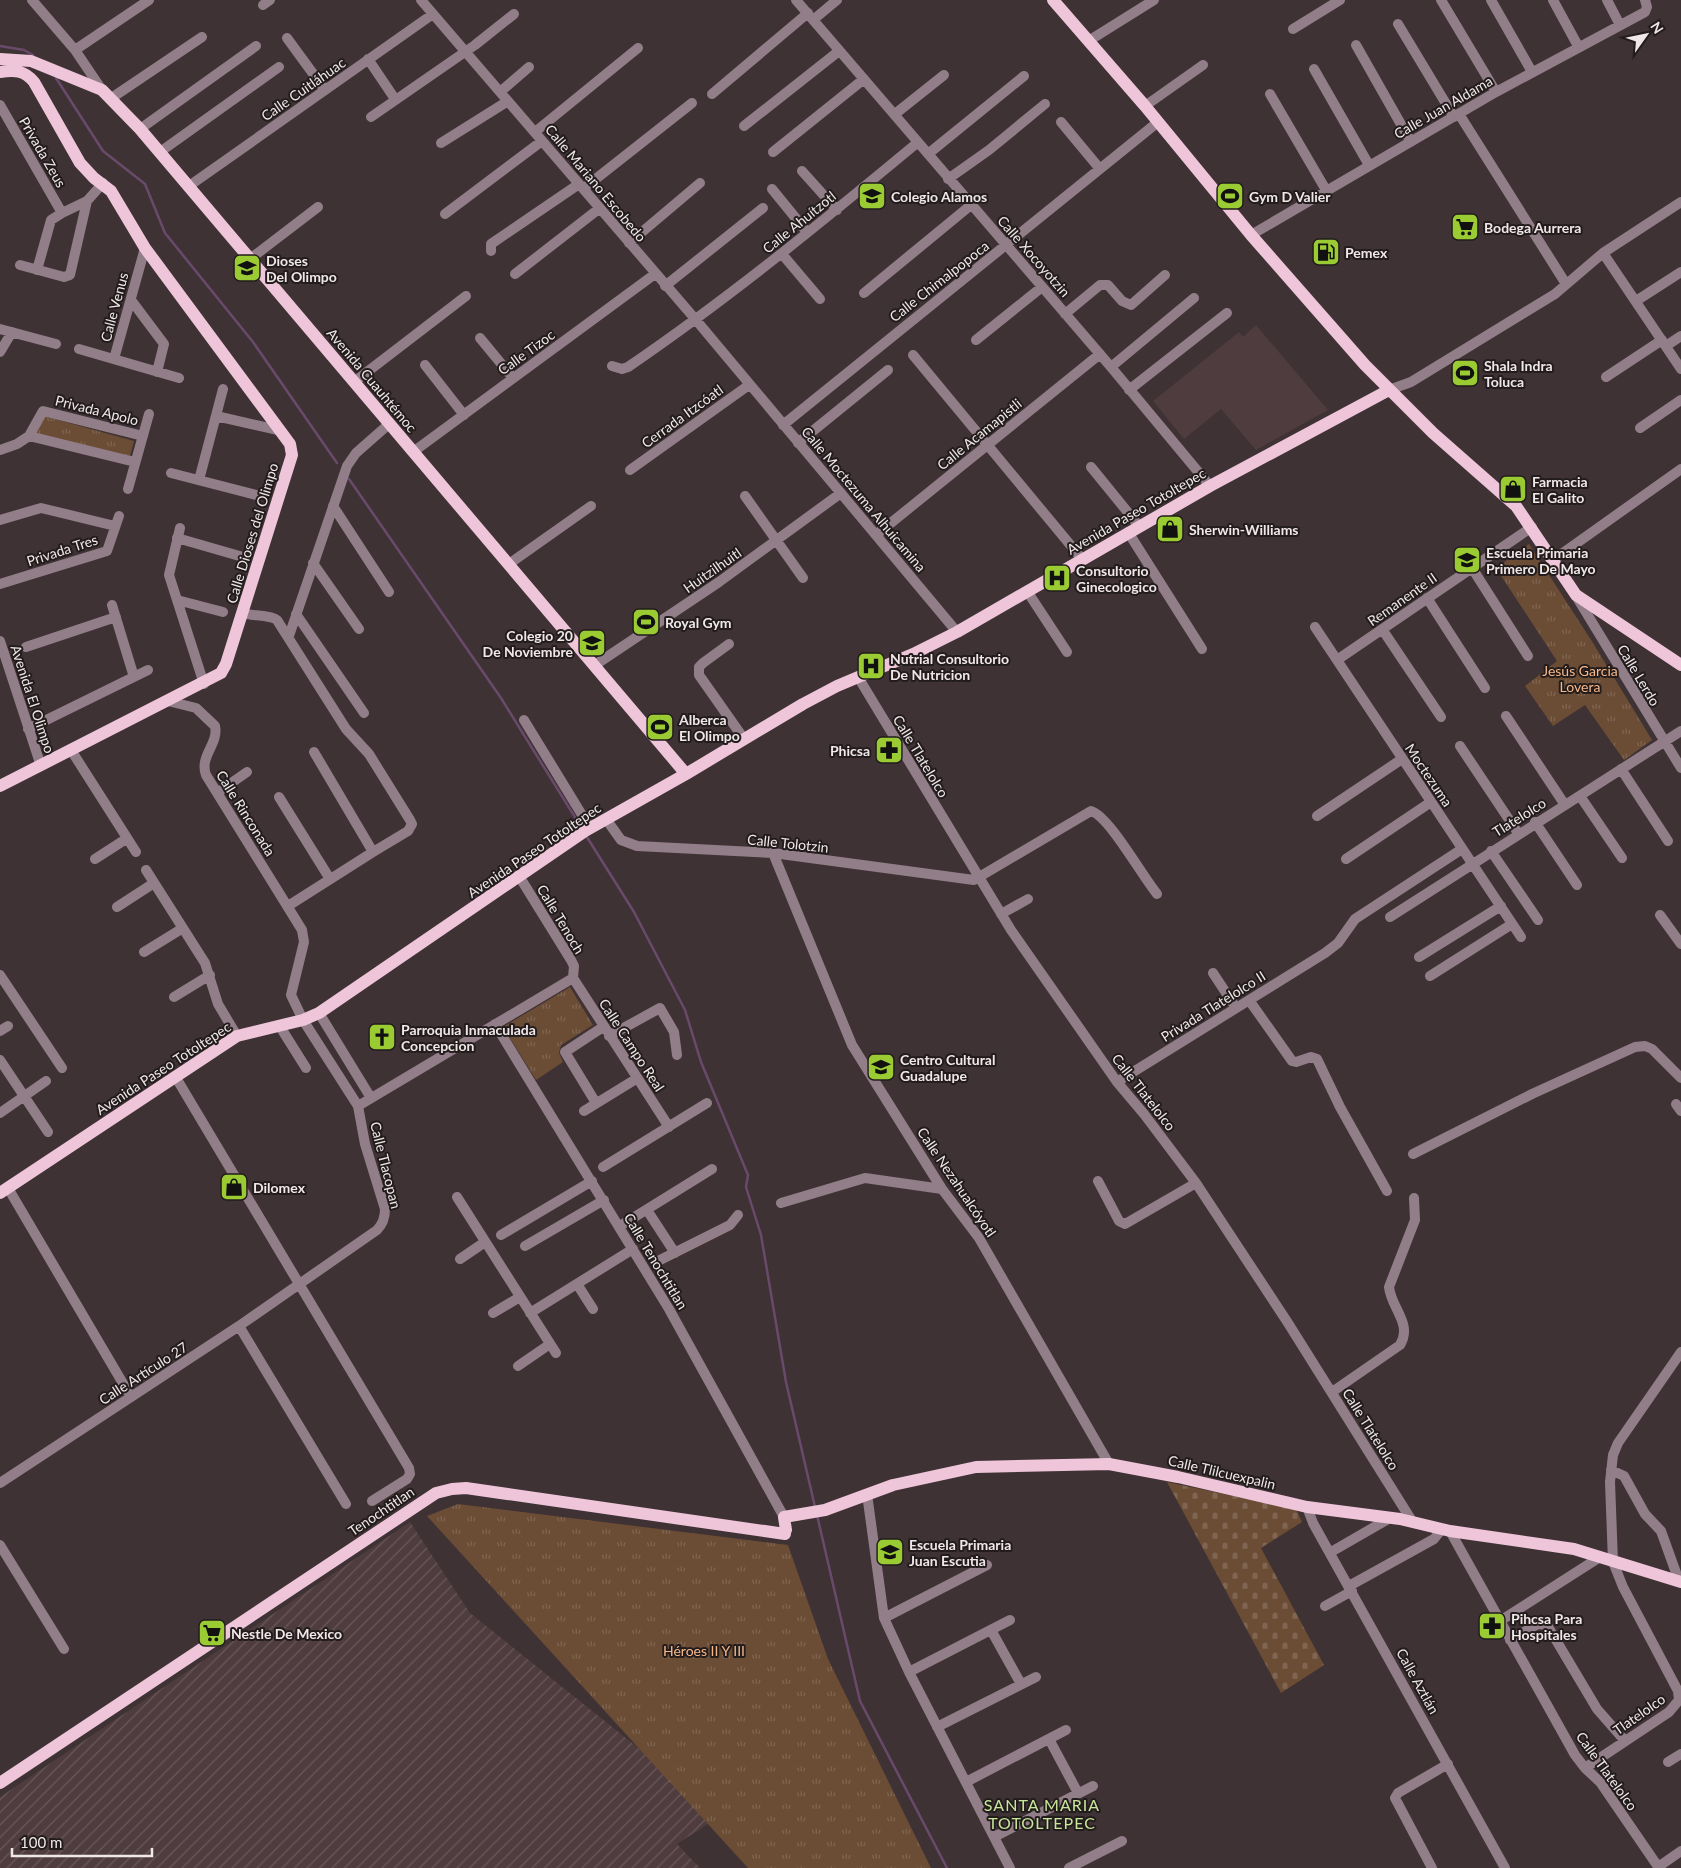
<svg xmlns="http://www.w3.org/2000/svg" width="1681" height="1868" font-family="Lato,sans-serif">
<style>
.built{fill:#4f3c3e}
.industrial{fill:url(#industrial-furrows)}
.cemetery{fill:url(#cemetery-stones)}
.park{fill:url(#park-tufts)}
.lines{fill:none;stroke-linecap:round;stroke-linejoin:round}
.stream{stroke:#694a6b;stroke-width:2.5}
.minor{stroke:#927e88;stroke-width:10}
.major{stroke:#efc5da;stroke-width:12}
.labels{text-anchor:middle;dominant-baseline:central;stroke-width:4;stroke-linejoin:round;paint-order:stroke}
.street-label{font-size:14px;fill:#f0e7e8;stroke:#221c1c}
.poi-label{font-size:14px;font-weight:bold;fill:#f0e7e8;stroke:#221c1c;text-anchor:start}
.park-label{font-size:14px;fill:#f6b789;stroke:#221c1c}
.quarter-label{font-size:16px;letter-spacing:1px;fill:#c8e59c;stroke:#221c1c}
</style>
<defs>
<pattern id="industrial-furrows" width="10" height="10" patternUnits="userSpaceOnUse" patternTransform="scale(1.25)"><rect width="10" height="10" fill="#4f3c3e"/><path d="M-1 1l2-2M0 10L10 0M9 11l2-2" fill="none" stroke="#69585a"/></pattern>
<pattern id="cemetery-stones" width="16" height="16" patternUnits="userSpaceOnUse" patternTransform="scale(1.25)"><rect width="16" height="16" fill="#6b4c35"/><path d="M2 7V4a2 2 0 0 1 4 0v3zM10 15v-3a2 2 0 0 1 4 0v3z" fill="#806652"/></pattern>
<pattern id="park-tufts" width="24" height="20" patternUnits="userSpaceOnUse" patternTransform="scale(1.25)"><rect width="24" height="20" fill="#6b4c35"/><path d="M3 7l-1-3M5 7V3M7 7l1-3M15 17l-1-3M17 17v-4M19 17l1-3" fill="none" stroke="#806652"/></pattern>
</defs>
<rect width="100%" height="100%" fill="#3f3234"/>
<path class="built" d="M1256,325L1328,410L1256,450L1221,409L1184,439L1153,401L1239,332L1243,337Z"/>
<path class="industrial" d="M410,1522L470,1613L722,1815L677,1844L700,1868H0V1797Z"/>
<path class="cemetery" d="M1167,1482L1296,1509L1302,1522L1261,1548L1324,1665L1281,1693Z"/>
<path class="park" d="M44,416L134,441L130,456L35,433Z
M1529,544L1593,643L1652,740L1624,760L1585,705L1553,726L1525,686L1557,661L1496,568Z
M570,987L593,1025L561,1045L559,1053L563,1062L536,1080L503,1027Z
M458,1504L788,1545L828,1659L931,1868H748L427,1516Z"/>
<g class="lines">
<path class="stream" d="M0,46L24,50L33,55
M56,78L103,151L145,184L165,233L253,342L337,463
M349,479L501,698L581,827
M585,834L634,912L685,1010L701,1062L748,1175L746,1187L761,1235L786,1382L815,1507
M817,1515L860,1701L947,1868"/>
<path class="minor" d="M32,0L75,50L102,90
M421,0L696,320L957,632
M796,0L1111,367L1210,486
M1441,0L1496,92
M1491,0L1532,72
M1553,0L1578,46
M1607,0L1620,25
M263,5L270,0
M813,20L837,0
M1398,24L1454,117
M1293,29L1340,0
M287,38L325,90
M1090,40L1154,0
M1356,45L1411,142
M75,50L149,0
M368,59L395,99
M1314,69L1369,165
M500,92L529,67
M712,94L808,13
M1270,94L1326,190
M110,99L202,37
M0,105L62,213
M1145,106L1203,65
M895,114L944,75
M1459,114L1566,284
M371,117L475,45L514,14
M1061,122L1100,169
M744,126L839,51
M140,129L256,46
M535,132L638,48
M441,143L508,101
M160,152L279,67
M773,152L864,79
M928,154L1024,76
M802,171L837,210
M948,179L989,150L1045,104
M189,186L433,14
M583,189L692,103
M772,189L807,232
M445,214L542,141
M1251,235L1496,92L1645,12L1647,7L1645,0
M629,243L700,183
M491,251V244L579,184
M1603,253L1681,369
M782,254L820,299
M250,259L318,207
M20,265L64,277L70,275L87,201
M37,270L51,220L62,213L87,201L103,183
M515,274L600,208
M665,286L763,208
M864,293L971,205
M131,300L164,344L157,372
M1636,301L1681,272
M1065,314L1100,285H1108L1122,301L1131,305L1165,275
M0,329L56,344
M480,338L513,378
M976,340L1042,287
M1666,346L1681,336
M79,349L179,378
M0,352L12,332
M913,355L1082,559
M114,359L145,248
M425,365L464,415
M612,366L622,369L628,367C729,298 823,221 917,143
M1111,367L1194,298
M1606,377L1662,340
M354,382L466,296
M1129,390L1227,313
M1389,390L1411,382L1555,294L1603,253L1681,202
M216,416L278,430
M783,425L1158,122
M1640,428L1681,400
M29,436L135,462
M798,443L888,370
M0,450L17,444L29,436L43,411L143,436
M413,452L655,274
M1091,467L1139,526
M630,470L749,385
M171,473L256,495
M199,480L223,389
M128,489L149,414
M745,496L803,578
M333,506L389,592
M0,520L41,508L115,526
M180,528L169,575L204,684
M1128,532L1202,649
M876,535L1100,354
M177,538L243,557
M1553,560L1681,469
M313,563L359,629
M509,564L591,506
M1472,568L1528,656
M0,584L107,551L119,516
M1027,591L1067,652
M1576,596L1681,768
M1427,598L1485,688
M177,600L223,612
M112,605L134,677
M242,613C252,616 271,615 277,620L346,729L369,754L410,820L412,824L408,831L373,852
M296,614L364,713
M1315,627L1521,937
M1382,629L1441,717
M289,636L347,466L356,453L389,424
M0,641L41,766
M729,644L703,663L699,667V675L744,739
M26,647L116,617
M1337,660L1532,527
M595,665L719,582L841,493
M858,677L1011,930L1117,1082L1144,1114L1196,1183L1288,1323L1412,1521
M1506,716L1565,805
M524,720L590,828
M28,729L148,670
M1460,746L1518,833
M71,750L136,852
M1621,769L1668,841
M217,793L247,772
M1580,796L1622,858
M279,797L330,879
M1317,816L1402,759
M606,819L621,840L637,846L773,853L974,880L1091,811C1109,816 1142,876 1157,894
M1535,822L1577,885
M1491,851L1538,920
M773,853L852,1045L942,1189L979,1238L1109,1464
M95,859L126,839
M1346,859L1431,802
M146,870L205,963L218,1004L237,1036
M519,876L571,960L574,966L573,978
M288,906L373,852L314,752
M117,907L154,883
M1001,914L1028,899
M1660,915L1681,944
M1390,917L1681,731
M144,952L183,928
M1419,957L1501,906
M1213,973L1236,1008
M0,975L62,1068
M1430,976L1512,924
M573,978L669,1127
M174,997L210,975
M1249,1000L1292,1061L1296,1062L1311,1057L1317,1059L1340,1107L1387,1191
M319,1013L371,1098
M495,1024L669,1309L784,1517
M279,1025L306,1068
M0,1031L8,1026
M609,1036L660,1008L674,1032L677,1055
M0,1060L48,1132
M175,1076L409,1468L410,1474L407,1479L372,1501
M1117,1082L1325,953L1338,943L1355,919L1462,849
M596,1103L565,1052L603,1027
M1676,1104L1681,1111
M358,1106L573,978
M584,1111L636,1079
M0,1113L46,1081
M1413,1154L1532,1094L1635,1047L1645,1046L1652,1049L1681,1078
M603,1167L707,1103
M1098,1181L1119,1221L1125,1224L1196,1183
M8,1188L131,1397
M457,1197L556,1353
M781,1203L865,1178L942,1189
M647,1210L675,1253
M620,1226L712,1169
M501,1235L592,1181
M525,1246L604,1200
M460,1259L485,1242
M660,1260L730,1225L738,1215
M577,1284L593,1309
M493,1313L520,1297
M530,1313L633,1249
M239,1326L346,1504
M518,1366L550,1344
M1332,1392L1400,1345C1413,1324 1391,1308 1389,1287L1415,1220L1414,1198
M1611,1470L1624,1476L1645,1514L1661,1531L1679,1581
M0,1483L239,1326L377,1230C383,1224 385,1218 385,1209L365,1144L358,1106L303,1020L291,995L304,942L302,930L206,775C199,756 219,744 215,726L196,708L168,701
M867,1494L884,1618L909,1672L1010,1868
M1307,1507L1313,1523L1505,1868
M1450,1531L1575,1755L1585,1768L1600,1782L1659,1868
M0,1545L64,1649
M1331,1552L1390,1518
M1349,1586L1434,1539L1442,1529
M1325,1606L1352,1591
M884,1618L987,1565
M1500,1621L1600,1557
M991,1630L1021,1684
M1510,1640L1538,1624L1547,1625L1597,1709L1625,1741
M909,1672L1010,1620
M937,1727L1036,1677
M1049,1739L1078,1793
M1668,1762L1681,1754
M1585,1768L1669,1712L1679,1700L1678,1691L1623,1587L1613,1562L1610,1482L1613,1455L1618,1443L1681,1352
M966,1782L1066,1730
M994,1837L1093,1786
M1658,1867L1681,1851
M1069,1868L1122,1841
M1432,1868L1395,1798L1398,1793L1448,1764"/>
<path class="major" d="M1053,0L1145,106L1251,235L1365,365L1433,433L1516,506L1576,595L1681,665
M0,59L31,61L102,90L140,129L686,774
M0,72C15,70 24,70 34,82L80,163L94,178L111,191L145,248L290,444L292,455L226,664L221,673L0,786
M0,1193L237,1036L303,1020L319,1013L585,831L686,774L803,704L837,686L913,654L957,632L1210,486L1389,390
M786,1530L784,1517L825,1510L893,1485L976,1467L1109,1464L1178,1477L1307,1507L1400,1519L1450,1531L1574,1549L1681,1582
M0,1783L436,1493L452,1489L466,1488L785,1534"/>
</g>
<defs>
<g id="school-square" transform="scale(1.4375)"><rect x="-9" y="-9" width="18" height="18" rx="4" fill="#9bcb33" stroke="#221c1c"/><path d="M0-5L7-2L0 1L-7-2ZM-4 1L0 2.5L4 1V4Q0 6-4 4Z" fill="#111"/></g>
<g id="stadium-square" transform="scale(1.4375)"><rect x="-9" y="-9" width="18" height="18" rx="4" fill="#9bcb33" stroke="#221c1c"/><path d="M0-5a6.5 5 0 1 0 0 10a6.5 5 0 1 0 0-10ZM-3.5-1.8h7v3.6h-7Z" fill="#111"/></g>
<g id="supermarket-square" transform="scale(1.4375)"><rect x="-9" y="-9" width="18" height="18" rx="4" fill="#9bcb33" stroke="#221c1c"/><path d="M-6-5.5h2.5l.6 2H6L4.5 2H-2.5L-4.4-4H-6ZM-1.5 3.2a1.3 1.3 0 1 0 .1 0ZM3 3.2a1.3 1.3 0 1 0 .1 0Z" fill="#111"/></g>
<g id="fuel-square" transform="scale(1.4375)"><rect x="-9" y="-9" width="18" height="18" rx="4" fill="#9bcb33" stroke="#221c1c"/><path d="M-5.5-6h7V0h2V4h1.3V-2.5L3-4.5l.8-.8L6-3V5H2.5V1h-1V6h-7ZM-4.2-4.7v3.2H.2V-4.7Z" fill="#111"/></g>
<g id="shop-square" transform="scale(1.4375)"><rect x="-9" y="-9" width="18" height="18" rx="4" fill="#9bcb33" stroke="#221c1c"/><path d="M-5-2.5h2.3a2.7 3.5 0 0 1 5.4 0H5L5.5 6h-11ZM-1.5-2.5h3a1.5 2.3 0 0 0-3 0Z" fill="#111"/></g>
<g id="hospital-square" transform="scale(1.4375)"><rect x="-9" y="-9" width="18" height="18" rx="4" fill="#9bcb33" stroke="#221c1c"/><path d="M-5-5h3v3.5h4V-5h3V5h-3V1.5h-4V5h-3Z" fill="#111"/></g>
<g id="pharmacy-square" transform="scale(1.4375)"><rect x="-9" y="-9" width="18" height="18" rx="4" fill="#9bcb33" stroke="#221c1c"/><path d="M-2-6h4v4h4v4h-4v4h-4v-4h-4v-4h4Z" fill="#111"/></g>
<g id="church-square" transform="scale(1.4375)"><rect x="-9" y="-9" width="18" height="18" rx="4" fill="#9bcb33" stroke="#221c1c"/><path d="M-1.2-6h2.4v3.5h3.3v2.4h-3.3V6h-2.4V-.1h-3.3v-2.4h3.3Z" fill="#111"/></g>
</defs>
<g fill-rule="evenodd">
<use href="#school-square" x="872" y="196"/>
<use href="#stadium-square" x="1230" y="196"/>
<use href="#supermarket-square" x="1465" y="227"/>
<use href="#fuel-square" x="1326" y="252"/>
<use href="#school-square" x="247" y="268"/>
<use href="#stadium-square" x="1465" y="373"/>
<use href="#shop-square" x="1513" y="489"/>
<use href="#shop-square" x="1170" y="529"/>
<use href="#school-square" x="1467" y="560"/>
<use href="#hospital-square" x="1057" y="578"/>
<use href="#stadium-square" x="646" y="622"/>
<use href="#school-square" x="592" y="643"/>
<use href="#hospital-square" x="871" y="666"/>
<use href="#stadium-square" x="660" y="727"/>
<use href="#pharmacy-square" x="889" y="750"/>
<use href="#church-square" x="382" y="1037"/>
<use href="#school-square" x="881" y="1067"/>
<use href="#shop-square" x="234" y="1187"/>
<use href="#school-square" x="890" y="1552"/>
<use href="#pharmacy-square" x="1492" y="1626"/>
<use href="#supermarket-square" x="212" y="1633"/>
</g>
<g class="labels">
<g class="street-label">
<text transform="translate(303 89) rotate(-35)">Calle Cuitláhuac</text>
<text transform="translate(1443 107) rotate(-30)">Calle Juan Aldama</text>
<text transform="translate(43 152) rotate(60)">Privada Zeus</text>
<text transform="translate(596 183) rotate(50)">Calle Mariano Escobedo</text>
<text transform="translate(799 222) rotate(-39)">Calle Ahuítzotl</text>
<text transform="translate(1034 256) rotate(49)">Calle Xocoyotzin</text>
<text transform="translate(939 281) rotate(-38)">Calle Chimalpopoca</text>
<text transform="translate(114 307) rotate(-75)">Calle Venus</text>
<text transform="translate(526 352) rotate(-36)">Calle Tizoc</text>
<text transform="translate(372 380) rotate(50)">Avenida Cuauhtémoc</text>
<text transform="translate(97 410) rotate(14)">Privada Apolo</text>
<text transform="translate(682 416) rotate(-36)">Cerrada Itzcóatl</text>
<text transform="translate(979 434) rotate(-39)">Calle Acamapistli</text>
<text transform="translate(864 499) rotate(50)">Calle Moctezuma Alhuicamina</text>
<text transform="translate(1136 511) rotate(-30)">Avenida Paseo Totoltepec</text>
<text transform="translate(252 533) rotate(-73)">Calle Dioses del Olimpo</text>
<text transform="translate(62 550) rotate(-18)">Privada Tres</text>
<text transform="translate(712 570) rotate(-35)">Huitzilhuitl</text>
<text transform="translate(1402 599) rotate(-35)">Remanente II</text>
<text transform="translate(1639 675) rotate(59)">Calle Lerdo</text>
<text transform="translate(33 699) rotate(72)">Avenida El Olimpo</text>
<text transform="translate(921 756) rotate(59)">Calle Tlatelolco</text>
<text transform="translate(1429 775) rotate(56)">Moctezuma</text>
<text transform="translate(246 813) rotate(58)">Calle Rinconada</text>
<text transform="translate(1519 817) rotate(-32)">Tlatelolco</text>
<text transform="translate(788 843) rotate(6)">Calle Tolotzin</text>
<text transform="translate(534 850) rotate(-34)">Avenida Paseo Totoltepec</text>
<text transform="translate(561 919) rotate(59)">Calle Tenoch</text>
<text transform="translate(1213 1006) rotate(-32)">Privada Tlatelolco II</text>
<text transform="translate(632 1045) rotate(57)">Calle Campo Real</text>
<text transform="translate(163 1068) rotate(-33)">Avenida Paseo Totoltepec</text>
<text transform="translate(1144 1092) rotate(52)">Calle Tlatelolco</text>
<text transform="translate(386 1165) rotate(76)">Calle Tlacopan</text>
<text transform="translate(957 1182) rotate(56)">Calle Nezahualcóyotl</text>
<text transform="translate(656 1261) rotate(59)">Calle Tenochtitlan</text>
<text transform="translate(143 1373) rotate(-33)">Calle Artículo 27</text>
<text transform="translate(1371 1429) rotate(58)">Calle Tlatelolco</text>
<text transform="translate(1222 1472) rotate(13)">Calle Tlilcuexpalin</text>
<text transform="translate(381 1511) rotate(-34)">Tenochtitlan</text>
<text transform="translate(1418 1681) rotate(61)">Calle Aztlán</text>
<text transform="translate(1639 1714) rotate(-35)">Tlatelolco</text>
<text transform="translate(1607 1771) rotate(54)">Calle Tlatelolco</text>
</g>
<g class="poi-label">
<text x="891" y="196">Colegio Alamos</text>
<text x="1249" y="196">Gym D Valier</text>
<text x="1484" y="227">Bodega Aurrera</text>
<text x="1345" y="252">Pemex</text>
<text x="266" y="260">Dioses<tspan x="266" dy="16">Del Olimpo</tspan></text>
<text x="1484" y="365">Shala Indra<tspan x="1484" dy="16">Toluca</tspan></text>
<text x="1532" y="481">Farmacia<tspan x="1532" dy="16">El Galito</tspan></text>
<text x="1189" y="529">Sherwin-Williams</text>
<text x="1486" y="552">Escuela Primaria<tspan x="1486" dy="16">Primero De Mayo</tspan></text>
<text x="1076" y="570">Consultorio<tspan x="1076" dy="16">Ginecologico</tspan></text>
<text x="665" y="622">Royal Gym</text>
<text x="573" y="635" text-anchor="end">Colegio 20<tspan x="573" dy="16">De Noviembre</tspan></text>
<text x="890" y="658">Nutrial Consultorio<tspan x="890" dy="16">De Nutricion</tspan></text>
<text x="679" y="719">Alberca<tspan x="679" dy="16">El Olimpo</tspan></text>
<text x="870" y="750" text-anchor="end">Phicsa</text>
<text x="401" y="1029">Parroquia Inmaculada<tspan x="401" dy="16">Concepcion</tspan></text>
<text x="900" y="1059">Centro Cultural<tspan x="900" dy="16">Guadalupe</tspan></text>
<text x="253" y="1187">Dilomex</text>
<text x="909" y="1544">Escuela Primaria<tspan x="909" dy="16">Juan Escutia</tspan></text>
<text x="1511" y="1618">Pihcsa Para<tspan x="1511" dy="16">Hospitales</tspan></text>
<text x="231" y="1633">Nestle De Mexico</text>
</g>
<g class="park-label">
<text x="1580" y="670">Jesús Garcia<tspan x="1580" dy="16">Lovera</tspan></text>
<text x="704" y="1650">Héroes II Y III</text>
</g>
<g class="quarter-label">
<text x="1042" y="1804">SANTA MARIA<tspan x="1042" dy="18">TOTOLTEPEC</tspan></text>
</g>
</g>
<g transform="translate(1646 35) rotate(57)" stroke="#221c1c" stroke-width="4" paint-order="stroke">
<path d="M0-4L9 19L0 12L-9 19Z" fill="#f0e7e8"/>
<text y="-8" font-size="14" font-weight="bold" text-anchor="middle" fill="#f0e7e8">N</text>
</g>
<path d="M12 1848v8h140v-8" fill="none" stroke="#f0e7e8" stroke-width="2.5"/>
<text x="20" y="1848" font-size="15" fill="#f0e7e8" stroke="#221c1c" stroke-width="4" paint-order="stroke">100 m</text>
</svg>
